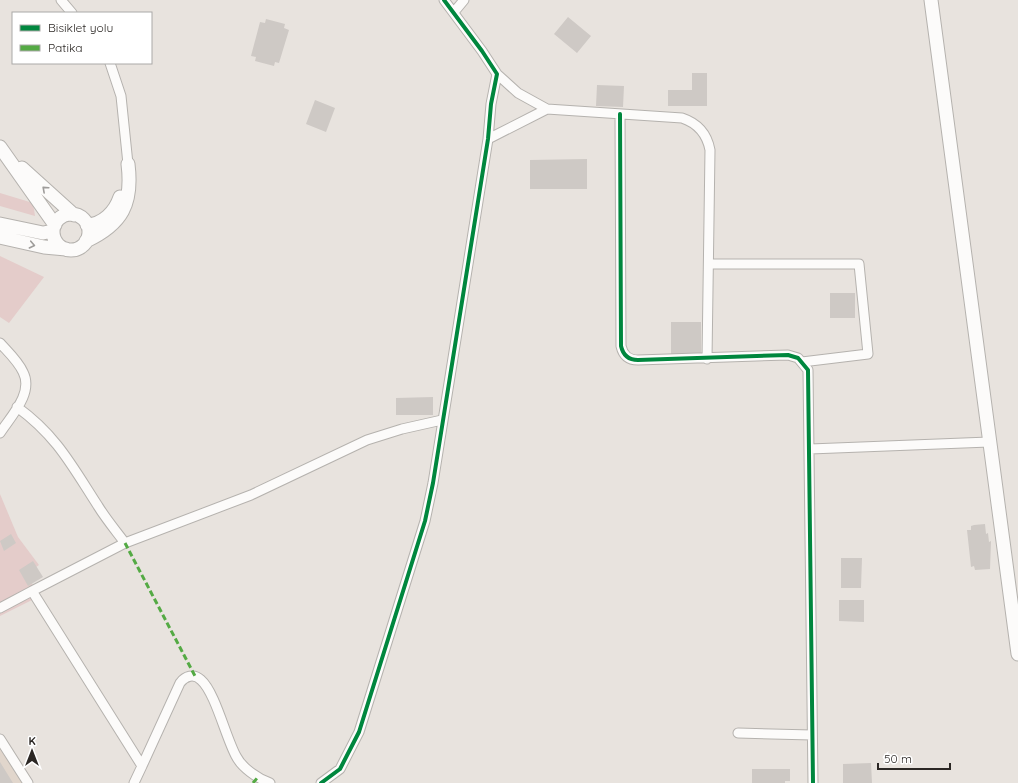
<svg xmlns="http://www.w3.org/2000/svg" width="1018" height="783" font-family="Quicksand,sans-serif">
<style>
.built{fill:#e1d6cc}
.green{fill:#e4ccca}
.building{fill:#cec9c5}
.lines{fill:none;stroke-linecap:round;stroke-linejoin:round}
.street-casing{stroke:#b5b2ae;stroke-width:11}
.secondary-casing{stroke:#b5b2ae;stroke-width:15}
.street{stroke:#fcfbfa;stroke-width:9}
.secondary{stroke:#fcfbfa;stroke-width:13}
.quiet{stroke:#54aa44;stroke-width:3;stroke-dasharray:6 3;stroke-linecap:butt}
.cycleway-casing{stroke:#fff;stroke-width:6}
.cycleway{stroke:#00873e;stroke-width:4}
.oneway{stroke:#9e9c9a}
</style>
<rect width="100%" height="100%" fill="#e8e3de"/>
<path class="built" d="M0,748L23,783H0Z"/>
<path class="green" d="M0,193L33,203L35,216L0,206Z
M0,256L44,277L9,323L0,317Z
M0,494L18,537L39,565L26,574L40,596L0,616Z"/>
<path class="building" d="M568,17L591,36L577,53L554,34Z
M266,19L285,24L284,28L289,30L279,63L275,62L274,66L255,61L256,57L251,56L260,22L265,23Z
M692,73H707V106H668V90H692Z
M597,85L624,86L623,107L596,106Z
M315,100L335,108L326,132L306,124Z
M587,159V189H530V160Z
M830,293H855V318H830Z
M671,322H701V355H671Z
M433,397V415H396V398Z
M985,524L986,534L988,533L989,542L991,541L990,569L975,570L974,566L971,567L967,530H971V526L974,525Z
M11,534L16,543L4,551L0,541Z
M841,558H862L861,588H841Z
M33,561L43,577L28,586L19,570Z
M839,600H864V622L839,621Z
M0,762L13,783H0Z
M871,763L872,783H843V764Z
M752,769H790V781H785V783H752Z"/>
<g class="lines">
<g class="street-casing">
<path id="street" d="M61,0L72,13
M454,12L464,0
M110,63L121,96L128,164
M497,74L518,93L547,109
M620,114L621,346C623,355 628,360 638,360L788,355L798,358L808,370L813,783
M488,139L547,109L682,118C697,123 707,134 710,150L707,359
M709,264H859L868,354L802,362
M0,343C8,352 18,361 23,372C34,393 11,416 0,433
M17,407C57,436 72,466 98,506C106,519 116,531 125,543L251,495L367,440L402,429L442,420
M810,449L989,442
M32,591L125,543
M0,608L32,591L142,766L134,783
M738,733L812,735
M0,739L28,783
M142,766L180,683C185,676 194,673 201,680C215,692 226,738 236,756C242,768 257,778 270,783
M321,783L340,769L359,732L425,521L433,483L488,139L491,104L497,74L482,51L444,0"/>
</g>
<g class="secondary-casing">
<path id="secondary" d="M931,0L1018,654
M0,147L55,225
M22,168L74,215
M53 232a18 18 0 1 1 36 0a18 18 0 1 1-36 0Z
M0,224L43,233L53,231
M87,225C103,224 115,212 120,197
M0,237L44,247L66,249
M86,241C122,224 133,204 128,164"/>
</g>
<use href="#street" class="street"/>
<use href="#secondary" class="secondary"/>
<path class="quiet" d="M125,543L195,676
M253,783L258,777"/>
<g class="cycleway-casing">
<path id="cycleway" d="M620,114L621,346C623,355 628,360 638,360L788,355L798,358L808,370L813,783
M321,783L340,769L359,732L425,521L433,483L488,139L491,104L497,74L482,51L444,0"/>
</g>
<use href="#cycleway" class="cycleway"/>
</g>
<defs><path id="oneway-chevron" d="M-2-3.5L2.5 0L-2 3.5" fill="none" stroke-width="1.6" stroke-linecap="round" stroke-linejoin="round"/></defs>
<g class="oneway">
<use href="#oneway-chevron" transform="translate(45 189) rotate(-138)"/>
<use href="#oneway-chevron" transform="translate(32 245) rotate(12)"/>
</g>
<rect x="12" y="12" width="140" height="52" fill="#ffffff" stroke="#aaa9a7"/>
<rect x="20" y="25" width="20" height="6" fill="#00873e" stroke="#aaa9a7"/>
<text x="48" y="32" font-size="12" fill="#2b2724">Bisiklet yolu</text>
<rect x="20" y="45" width="20" height="6" fill="#54aa44" stroke="#aaa9a7"/>
<text x="48" y="52" font-size="12" fill="#2b2724">Patika</text>
<g transform="translate(32 751)" stroke="#ffffff" stroke-width="3" paint-order="stroke">
<path d="M0-3L7 15L0 10L-7 15Z" fill="#2b2724"/>
<text y="-6" font-size="11" font-weight="bold" text-anchor="middle" fill="#2b2724">K</text>
</g>
<path d="M878 763v6h72v-6" fill="none" stroke="#2b2724" stroke-width="2"/>
<text x="884" y="763" font-size="12" fill="#2b2724" stroke="#ffffff" stroke-width="3" paint-order="stroke">50 m</text>
</svg>
